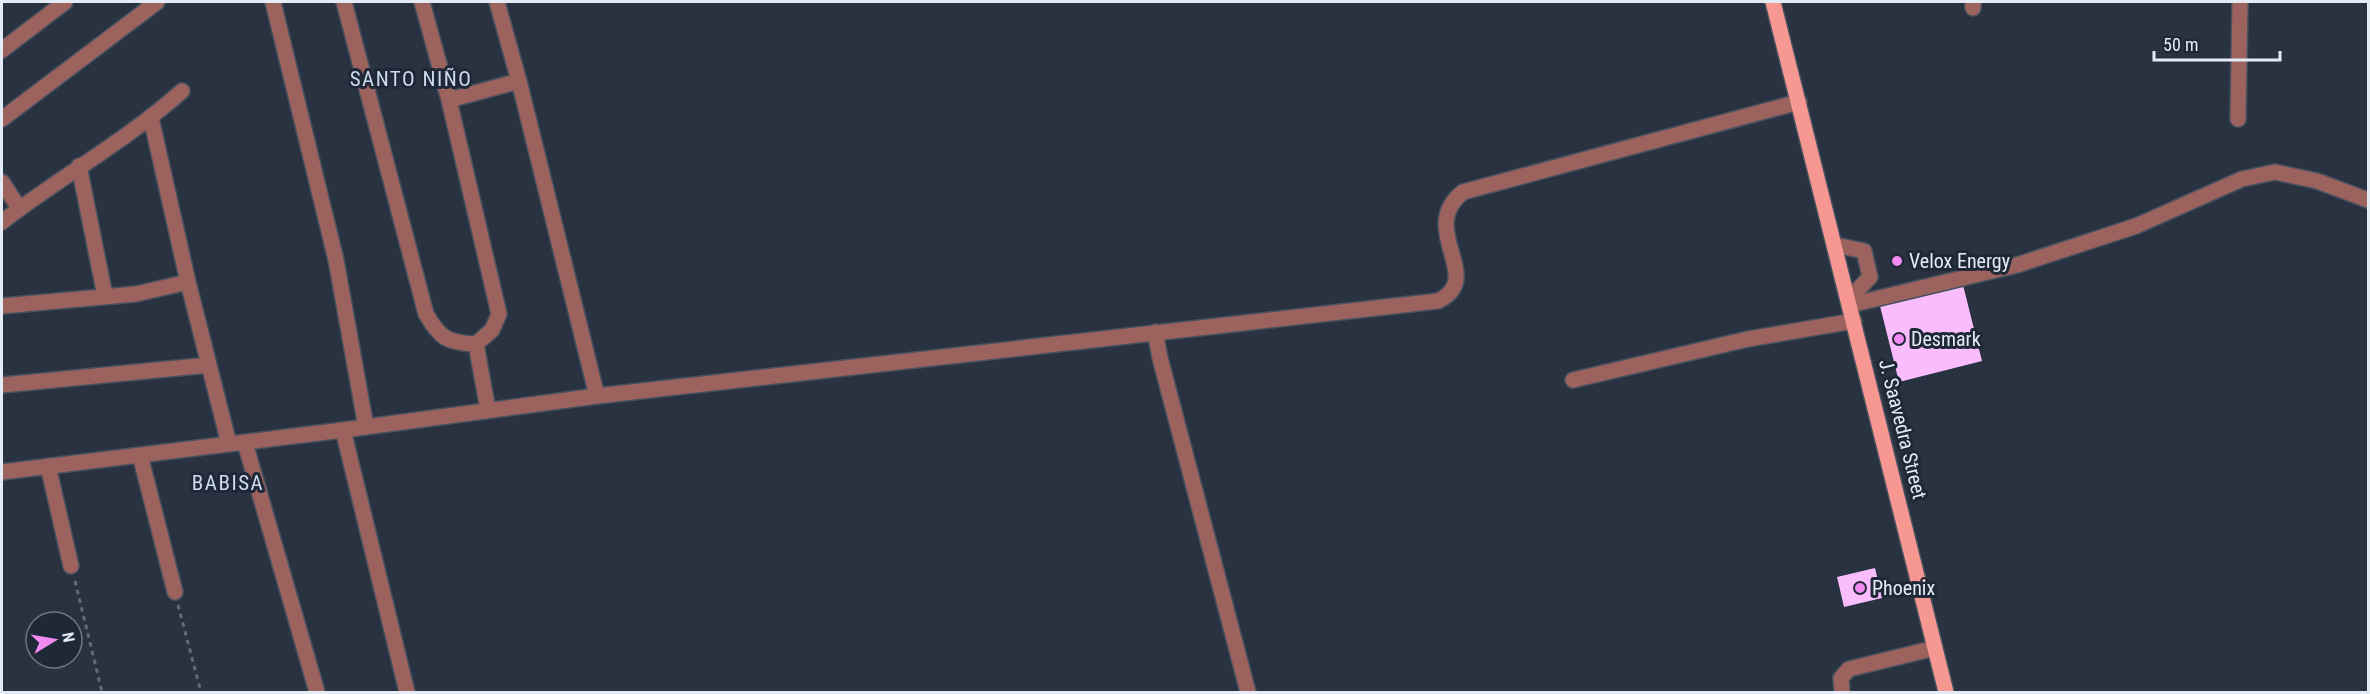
<svg xmlns="http://www.w3.org/2000/svg" width="2370" height="694" font-family="'Roboto Condensed',sans-serif">
<style>
.building{fill:#f9bdfd}
.lines{fill:none;stroke-linecap:round;stroke-linejoin:round}
.minor-casing{stroke:#47505e;stroke-width:18}
.major-casing{stroke:#47505e;stroke-width:18}
.path{stroke:#626b78;stroke-width:3;stroke-dasharray:4.5 4.5;stroke-linecap:butt}
.minor{stroke:#9b625e;stroke-width:15}
.major{stroke:#f69791;stroke-width:15}
.poi-dot{fill:#f38af2;stroke:#1f2837;stroke-width:2}
.labels{text-anchor:middle;dominant-baseline:central;stroke-width:6;stroke-linejoin:round;paint-order:stroke}
.poi-label{font-size:20px;fill:#e5ebf5;stroke:#1f2837;text-anchor:start}
.street-label{font-size:20px;fill:#e5ebf5;stroke:#1f2837}
.neighbourhood-label{font-size:21px;letter-spacing:1.5px;fill:#cedaee;stroke:#1f2837}
</style>
<rect width="100%" height="100%" fill="#293241"/>
<path class="building" d="M1963,285L1982,361L1899,382L1880,306Z
M1875,568L1882,598L1844,607L1837,577Z"/>
<g class="lines">
<g class="minor-casing">
<path id="minor" d="M273,2L336,260L366,427
M344,2L426,314C440,338 447,343 476,344L492,330L499,314L449,100L422,2
M497,2L519,81L597,396
M1973,2V8
M2,50L65,2
M449,100L519,81
M151,118L188,282L229,444
M2,119L157,2
M2238,119L2240,2
M79,166L105,296
M2,182L19,208
M2,222C60,177 126,141 182,91
M1836,245L1864,251L1870,277L1849,299
M1850,305L2017,265L2136,226L2242,179L2275,172L2317,181L2368,200
M2,306L136,294L188,282
M1155,332L1160,358L1248,692
M476,344L488,410
M1573,380L1748,339L1854,321
M2,385L209,365
M343,430L407,692
M245,443L317,692
M140,455L175,592
M48,466L71,566
M2,472L343,430L597,396L1438,301C1487,278 1416,229 1463,192L1799,102
M1842,692L1841,678L1849,669L1935,648"/>
</g>
<g class="major-casing">
<path id="major" d="M1773,2L1946,692"/>
</g>
<path class="path" d="M75,581L102,692
M178,605L201,692"/>
<use href="#minor" class="minor"/>
<use href="#major" class="major"/>
</g>
<g class="poi-dot">
<circle cx="1897" cy="261" r="6"/>
<circle cx="1899" cy="339" r="6"/>
<circle cx="1860" cy="588" r="6"/>
</g>
<g class="labels">
<g class="poi-label">
<text x="1909" y="261">Velox Energy</text>
<text x="1911" y="339">Desmark</text>
<text x="1872" y="588">Phoenix</text>
</g>
<g class="street-label">
<text transform="translate(1903 429) rotate(76)">J. Saavedra Street</text>
</g>
<g class="neighbourhood-label">
<text x="411" y="79">SANTO NIÑO</text>
<text x="228" y="483">BABISA</text>
</g>
</g>
<rect width="2370" height="694" fill="none" stroke="#e5ebf5" stroke-width="6"/>
<g transform="translate(54 640) rotate(79)"><circle r="28" fill="#1f2837" stroke="#6e7683" stroke-width="1.5"/>
<path d="M0-4.5L10 22L0 15L-10 22Z" fill="#f38af2"/>
<text y="-9" font-size="16" font-weight="bold" text-anchor="middle" fill="#e5ebf5">N</text>
</g>
<path d="M2154 51v9h126v-9" fill="none" stroke="#e5ebf5" stroke-width="3"/>
<text x="2163" y="51" font-size="18" fill="#e5ebf5" stroke="#1f2837" stroke-width="4.5" paint-order="stroke">50 m</text>
</svg>
